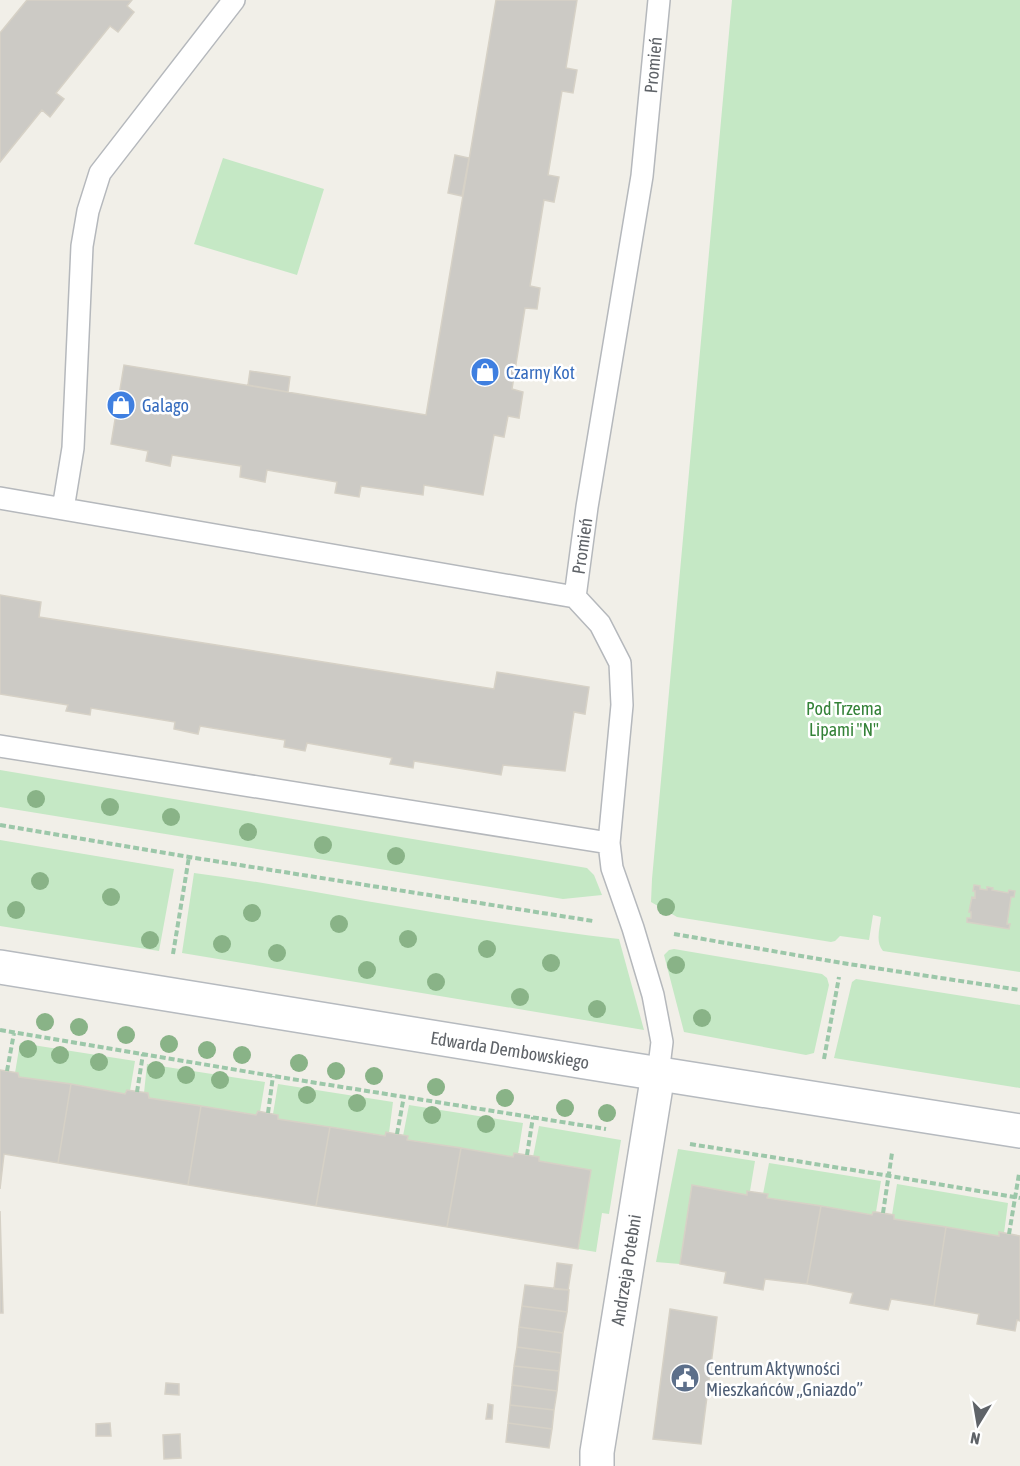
<svg xmlns="http://www.w3.org/2000/svg" width="1020" height="1466" font-family="'Asap Condensed',sans-serif">
<style>
.green{fill:#c5e8c5;fill-rule:evenodd}
.building{fill:#cccac5;stroke:#d6d1c6;stroke-width:1.5}
.lines{fill:none;stroke-linecap:round;stroke-linejoin:round}
.lane-casing{stroke:#b5b8bc;stroke-width:24}
.street-casing{stroke:#b5b8bc;stroke-width:36}
.secondary-casing{stroke:#b6babf;stroke-width:36}
.path{stroke:#9cc7a9;stroke-width:4;stroke-dasharray:6 3;stroke-linecap:butt}
.lane{stroke:#fff;stroke-width:21}
.street{stroke:#fff;stroke-width:33}
.secondary{stroke:#fff;stroke-width:33}
.tree{fill:#89b387}
.labels{text-anchor:middle;dominant-baseline:central;stroke-width:5;stroke-linejoin:round;paint-order:stroke}
.street-label{font-size:18px;fill:#5f6368;stroke:#fff}
.shop-label{font-size:18px;fill:#366cbe;stroke:#fff;text-anchor:start}
.park-label{font-size:18px;fill:#348238;stroke:#fff}
.service-label{font-size:18px;fill:#4e5e75;stroke:#fff;text-anchor:start}
</style>
<rect width="100%" height="100%" fill="#f1efe8"/>
<path class="green" d="M732,0H1020V972L883,951C875,942 880,928 881,917L873,915L869,940L840,936L835,941L831,942L677,917L651,902L652,879ZM974,885L980,886V889L987,890L988,887L992,888V890L1008,893L1011,897L1007,924H1009L967,922V918H971V912L970,911L972,898H975V891H973Z
M223,158L324,189L297,275L194,244Z
M0,770L587,868L594,875L602,895L563,899L0,807Z
M0,840L174,869L159,951L0,926Z
M194,873C251,880 309,891 366,901C450,915 534,929 619,939L644,1030L182,953Z
M674,949L822,974L827,978L829,985L814,1053L806,1055L684,1032L664,955L669,950Z
M856,979L1020,1005V1088L834,1058L852,982Z
M20,1043L135,1061L130,1091L127,1090L125,1094L19,1077L18,1073H15Z
M147,1064L265,1082L260,1112H258L256,1115L149,1098L144,1093Z
M278,1084L393,1102L389,1133L385,1136L278,1119V1115L273,1114Z
M409,1105L523,1123L518,1154L514,1153L513,1157L407,1140L408,1136H403Z
M539,1126L621,1140L609,1214L602,1213L596,1252L578,1249L590,1170L539,1161V1157H533Z
M678,1149L755,1161L750,1191H747V1195L692,1185L680,1264L656,1262Z
M769,1163L881,1181L876,1212H873L872,1215L767,1198L763,1194Z
M897,1184L1008,1203L1004,1233H999V1236L894,1219V1215H892Z"/>
<path class="building" d="M27,0H132L127,6L134,12L118,32L110,26L56,93L64,99L50,117L42,110L0,162V33Z
M496,0H577L566,68L577,70L573,93L562,91L548,175L559,177L554,202L544,200L530,286L540,288L537,309L525,308L512,389L523,392L519,418L508,416L504,437L494,435L483,495L424,485L423,495L361,486L359,497L335,493L337,482L267,470L265,482L240,477L241,466L172,455L170,466L146,461L148,451L111,444L124,365L426,415Z
M455,155L469,158L462,196L448,193Z
M250,371L290,377L288,392L248,385Z
M0,595L41,602L39,617L494,689L497,672L589,687L585,714L574,712L565,771L503,765L501,775L414,761L413,768L390,764L392,758L307,743L305,751L284,747L285,740L200,726L198,734L174,729L175,722L91,708L90,715L66,711L68,705L0,694Z
M974,885L980,886V889L987,890V887L993,888L992,890L1008,893L1009,890L1015,891L1014,897H1011L1007,924H1010L1009,929L967,922V918H971V912H969L972,897L975,898V891H973Z
M0,1070L18,1073L19,1077L71,1084L58,1163L4,1154L0,1189Z
M71,1084L125,1094L127,1090L148,1093L149,1098L201,1106L188,1185L58,1163Z
M201,1106L256,1115L258,1111L278,1115V1119L330,1127L316,1206L188,1185Z
M330,1127L385,1136L386,1132L408,1136L407,1140L461,1148L447,1227L316,1206Z
M461,1148L513,1157L514,1153L539,1157V1161L591,1170L578,1249L447,1227Z
M692,1185L747,1195V1191L768,1194L767,1198L821,1206L807,1284L765,1279L763,1290L724,1283L726,1272L680,1264Z
M821,1206L872,1215L873,1212H876L894,1215V1219L946,1227L934,1306L891,1299L888,1310L850,1303L853,1293L807,1284Z
M0,1211L3,1313H0Z
M946,1227L999,1236V1232L1020,1236V1321L1017,1320L1015,1331L977,1324L979,1314L934,1306Z
M557,1263L572,1265L568,1290L554,1289Z
M525,1285L569,1290L567,1312L522,1306Z
M522,1306L567,1312L563,1333L519,1327Z
M670,1309L717,1317L701,1444L653,1439Z
M519,1327L563,1333L561,1353L517,1347Z
M517,1347L561,1353L559,1371L514,1366Z
M514,1366L559,1371L557,1391L512,1385Z
M166,1383L179,1384V1395L165,1394Z
M512,1385L557,1391L554,1410L510,1405Z
M488,1404L493,1405L492,1419H486Z
M510,1405L554,1410L552,1429L508,1423Z
M110,1423L111,1436H96V1424Z
M508,1423L552,1429L549,1448L506,1442Z
M180,1434L181,1458L164,1459L163,1435Z"/>
<g class="lines">
<g class="lane-casing">
<path id="lane" d="M0,498L575,597
M63,509L73,448L82,246L88,211L100,173L234,0
M575,597L587,507L642,176L659,0
M575,597L600,624L620,663L622,705L609,843L612,868L633,928L653,995L662,1042L658,1074
M0,746L609,843"/>
</g>
<g class="street-casing">
<path id="street" d="M597,1466V1452L658,1074"/>
</g>
<g class="secondary-casing">
<path id="secondary" d="M0,967L616,1067L1020,1131"/>
</g>
<path class="path" d="M0,825L189,857L593,921
M674,934L842,963L1020,990
M173,954L189,857
M0,1030L273,1076L606,1129
M824,1059L839,977
M7,1071L14,1033
M137,1092L143,1054
M268,1113L273,1076
M397,1134L404,1096
M690,1144L890,1176L1020,1198
M527,1155L533,1117
M883,1213L892,1153
M1009,1234L1019,1174"/>
<use href="#lane" class="lane"/>
<use href="#street" class="street"/>
<use href="#secondary" class="secondary"/>
</g>
<g class="tree">
<circle cx="36" cy="799" r="9"/>
<circle cx="110" cy="807" r="9"/>
<circle cx="171" cy="817" r="9"/>
<circle cx="248" cy="832" r="9"/>
<circle cx="323" cy="845" r="9"/>
<circle cx="396" cy="856" r="9"/>
<circle cx="40" cy="881" r="9"/>
<circle cx="111" cy="897" r="9"/>
<circle cx="666" cy="907" r="9"/>
<circle cx="16" cy="910" r="9"/>
<circle cx="252" cy="913" r="9"/>
<circle cx="339" cy="924" r="9"/>
<circle cx="408" cy="939" r="9"/>
<circle cx="150" cy="940" r="9"/>
<circle cx="222" cy="944" r="9"/>
<circle cx="487" cy="949" r="9"/>
<circle cx="277" cy="953" r="9"/>
<circle cx="551" cy="963" r="9"/>
<circle cx="676" cy="965" r="9"/>
<circle cx="367" cy="970" r="9"/>
<circle cx="436" cy="982" r="9"/>
<circle cx="520" cy="997" r="9"/>
<circle cx="597" cy="1009" r="9"/>
<circle cx="702" cy="1018" r="9"/>
<circle cx="45" cy="1022" r="9"/>
<circle cx="79" cy="1027" r="9"/>
<circle cx="126" cy="1035" r="9"/>
<circle cx="169" cy="1044" r="9"/>
<circle cx="28" cy="1049" r="9"/>
<circle cx="207" cy="1050" r="9"/>
<circle cx="60" cy="1055" r="9"/>
<circle cx="242" cy="1055" r="9"/>
<circle cx="99" cy="1062" r="9"/>
<circle cx="299" cy="1063" r="9"/>
<circle cx="156" cy="1070" r="9"/>
<circle cx="336" cy="1071" r="9"/>
<circle cx="186" cy="1075" r="9"/>
<circle cx="374" cy="1076" r="9"/>
<circle cx="220" cy="1080" r="9"/>
<circle cx="436" cy="1087" r="9"/>
<circle cx="307" cy="1095" r="9"/>
<circle cx="505" cy="1098" r="9"/>
<circle cx="357" cy="1103" r="9"/>
<circle cx="565" cy="1108" r="9"/>
<circle cx="607" cy="1113" r="9"/>
<circle cx="432" cy="1115" r="9"/>
<circle cx="486" cy="1124" r="9"/>
</g>
<defs>
<g id="shop-disc" transform="scale(1.5)"><circle r="9.5" fill="#3f7fe0" stroke="#fff"/><path d="M-5-2.5h2.3a2.7 3.5 0 0 1 5.4 0H5L5.5 6h-11ZM-1.5-2.5h3a1.5 2.3 0 0 0-3 0Z" fill="#fff"/></g>
<g id="civic-disc" transform="scale(1.5)"><circle r="9.5" fill="#5c6f8a" stroke="#fff"/><path d="M-.6-6.5H3V-4.5H.6V-3L4-1V1h2V6H-6V1h2V-1L-.6-3ZM-1.2 2.5V6h2.4V2.5Z" fill="#fff"/></g>
</defs>
<g fill-rule="evenodd">
<use href="#shop-disc" x="485" y="372"/>
<use href="#shop-disc" x="121" y="405"/>
<use href="#civic-disc" x="685" y="1378"/>
</g>
<g class="labels">
<g class="street-label">
<text transform="translate(653 65) rotate(-85)">Promień</text>
<text transform="translate(582 546) rotate(-82)">Promień</text>
<text transform="translate(510 1050) rotate(9)">Edwarda Dembowskiego</text>
<text transform="translate(626 1270) rotate(-81)">Andrzeja Potebni</text>
</g>
<g class="shop-label">
<text x="506" y="372">Czarny Kot</text>
<text x="142" y="405">Galago</text>
</g>
<g class="park-label">
<text x="844" y="708">Pod Trzema<tspan x="844" dy="21">Lipami "N"</tspan></text>
</g>
<g class="service-label">
<text x="706" y="1368">Centrum Aktywności<tspan x="706" dy="21">Mieszkańców „Gniazdo”</tspan></text>
</g>
</g>
<g transform="translate(978 1424) rotate(191)" stroke="#ffffff" stroke-width="4.5" paint-order="stroke">
<path d="M0-4.5L10 22L0 15L-10 22Z" fill="#5f6368"/>
<text y="-9" font-size="16" font-weight="bold" text-anchor="middle" fill="#5f6368">N</text>
</g>
</svg>
